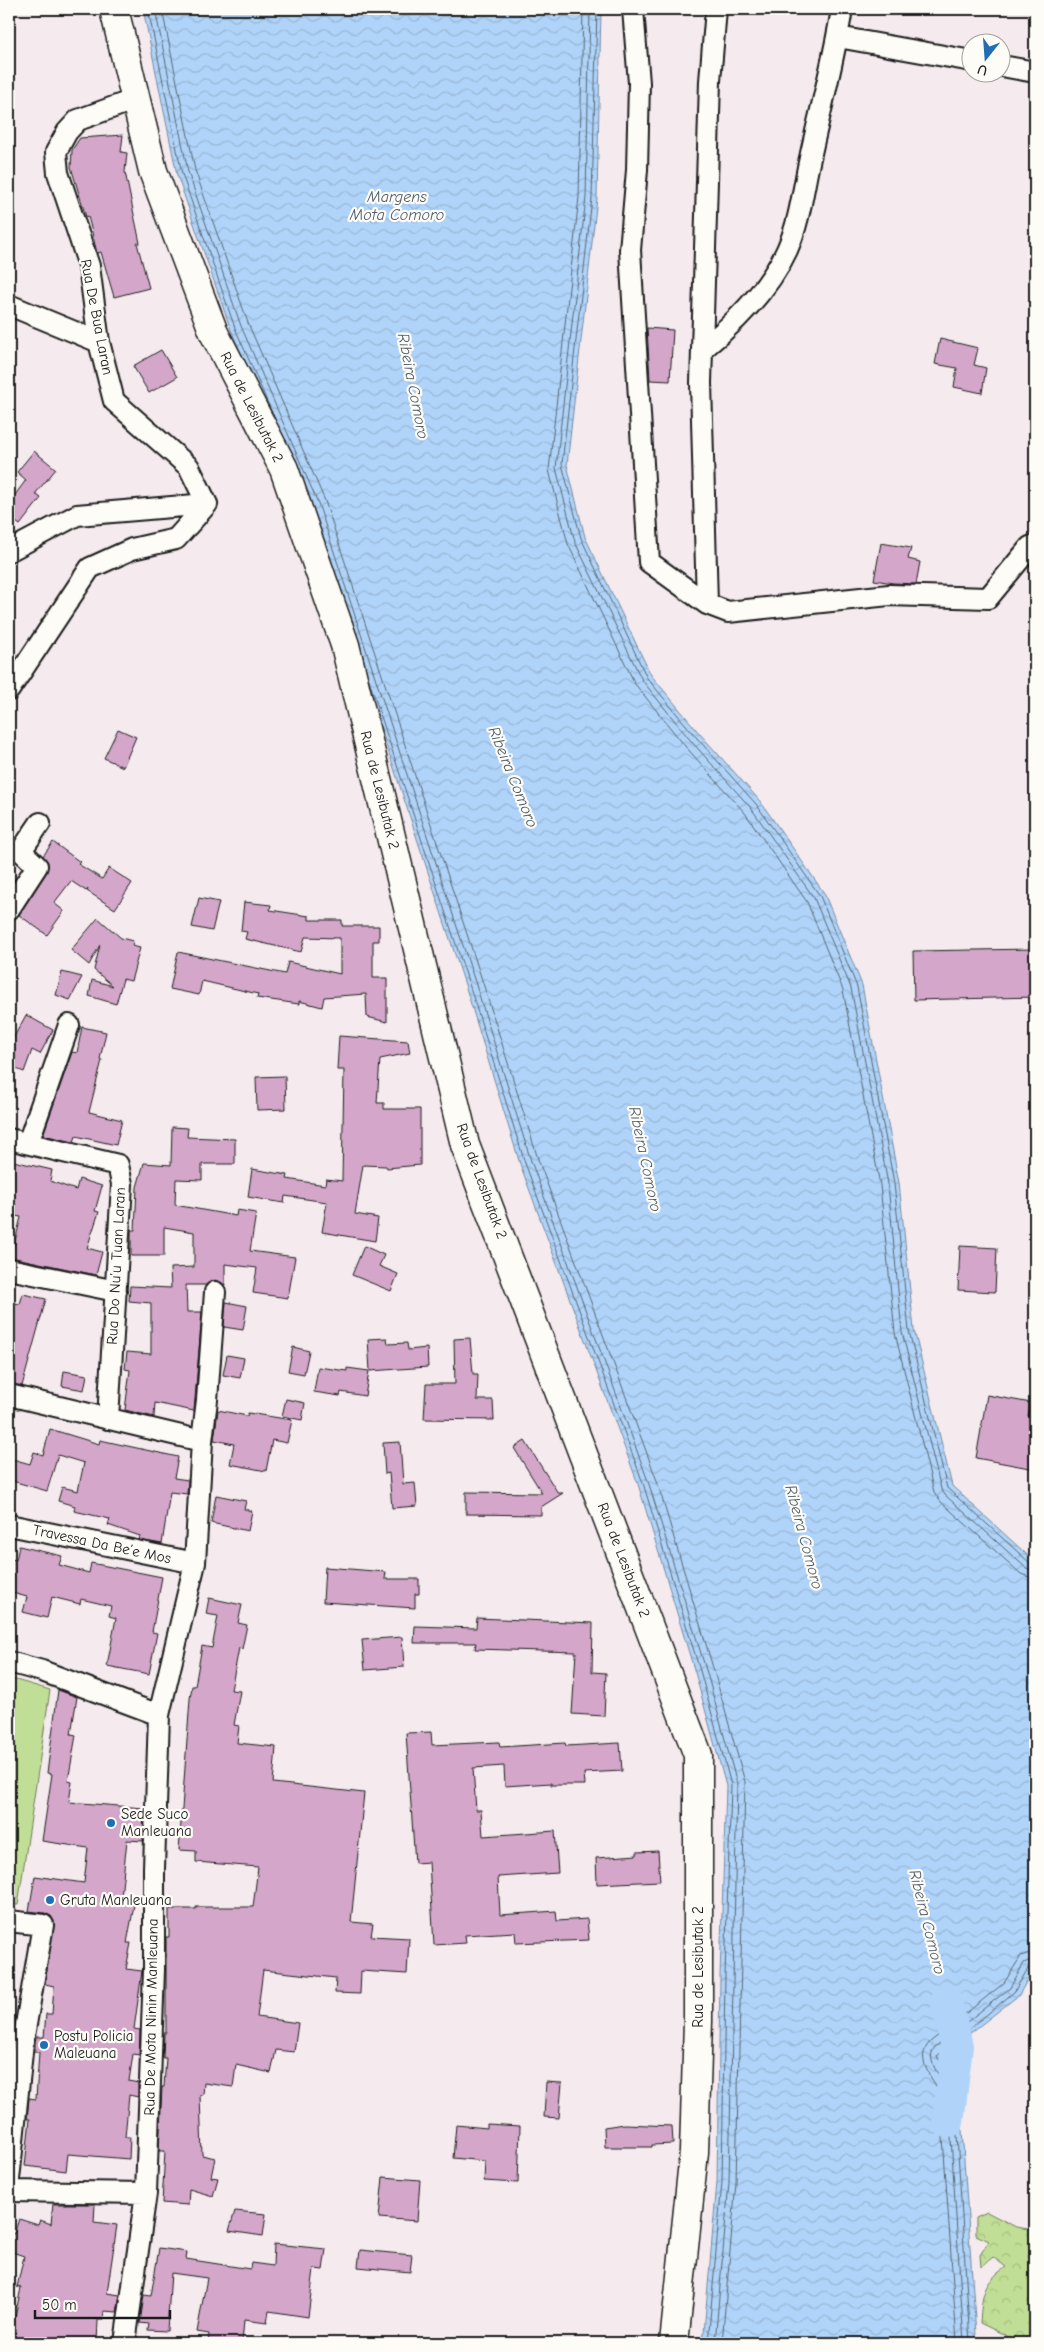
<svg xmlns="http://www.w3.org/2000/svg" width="1044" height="2352" font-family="'Comic Neue',sans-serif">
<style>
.forest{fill:url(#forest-crowns);stroke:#6e7d59}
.garden{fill:#c1de96;stroke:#6e7d59}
.water{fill:url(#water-waves);stroke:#758aa1}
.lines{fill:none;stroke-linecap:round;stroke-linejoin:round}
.shore{stroke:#576674;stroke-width:1}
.river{stroke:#b0d4f9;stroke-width:32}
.building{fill:#d4a7ca;stroke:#1c1c1c}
.minor-casing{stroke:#1c1c1c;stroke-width:24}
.primary-casing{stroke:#1c1c1c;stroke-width:31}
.minor{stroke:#fdfcf7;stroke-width:20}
.primary{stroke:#fdfcf7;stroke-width:28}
.poi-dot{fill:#1f6fb2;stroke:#fdfcf7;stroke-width:2}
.labels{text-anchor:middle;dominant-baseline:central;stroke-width:4.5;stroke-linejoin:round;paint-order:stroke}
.street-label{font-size:15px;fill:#1c1c1c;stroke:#fdfcf7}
.poi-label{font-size:15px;fill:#1c1c1c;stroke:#fdfcf7;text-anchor:start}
.water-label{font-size:16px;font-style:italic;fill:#505c69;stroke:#fdfcf7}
</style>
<defs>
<pattern id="forest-crowns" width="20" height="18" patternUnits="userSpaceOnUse" patternTransform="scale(1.25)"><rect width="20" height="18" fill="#c1de96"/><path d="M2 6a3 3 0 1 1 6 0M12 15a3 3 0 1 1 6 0" fill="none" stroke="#a5be81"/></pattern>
<pattern id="water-waves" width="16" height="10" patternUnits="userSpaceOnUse" patternTransform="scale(1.25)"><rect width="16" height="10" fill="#b0d4f9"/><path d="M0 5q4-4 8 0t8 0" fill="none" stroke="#97b5d5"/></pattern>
</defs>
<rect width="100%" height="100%" fill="#f5ebee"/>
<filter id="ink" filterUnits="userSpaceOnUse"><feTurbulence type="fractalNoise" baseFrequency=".02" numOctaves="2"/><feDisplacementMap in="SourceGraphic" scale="10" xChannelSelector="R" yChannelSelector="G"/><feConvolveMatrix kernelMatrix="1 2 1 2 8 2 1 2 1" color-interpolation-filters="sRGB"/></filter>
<g filter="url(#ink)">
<path class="forest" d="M987,2212L1016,2227L1035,2230V2343H1005L1013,2339L980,2323C982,2297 982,2283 1006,2267L993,2257L981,2267L980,2255L989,2241L976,2235V2217Z"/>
<path class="garden" d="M9,1678L50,1690L18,1905L9,1904Z"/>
<path class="water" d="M143,9H601L597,198L567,465L585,537L651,675L700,734L760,801L824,893L862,985L899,1183L914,1330L952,1486L1035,1562V1966L1019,1995L941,2056L959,2086L976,2335L975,2343H703L717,2182L720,1976L726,1786L696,1676L638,1484L520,1164L466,988L308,506L231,330L177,175Z"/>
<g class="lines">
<path class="shore" d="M148,9L182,174L235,328L273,415
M155,9L188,172L241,326L318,503L476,985L531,1161L648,1481L707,1673L737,1784L729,2183L715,2343
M162,9L195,170L248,323L325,501L483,983L538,1159L656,1478L714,1671L745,1782L736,2183L722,2343
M583,9L579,197L549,470L568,544L635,684L685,746L745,813L807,902L843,990L880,1185L895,1333L934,1492L940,1501L1021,1574L1035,1579
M590,9L586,197L556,468L575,542L642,680L691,741L751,808L814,898L851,988L888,1184L902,1332L941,1489L945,1495L1026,1568L1035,1571
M597,9L592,198L562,464L581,538L647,678L696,737L756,804L820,896L857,987L894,1183L909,1331L947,1488L1030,1563L1035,1565
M368,677L470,987L525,1163L643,1483L701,1674L731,1785L725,1976L722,2182L708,2343
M957,2343L940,2093C932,2077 914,2059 930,2042L1004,1983L1021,1956L1035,1951
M964,2343L948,2090C942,2078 924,2060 935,2047L1010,1988L1024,1963L1035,1958
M970,2343L954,2088L937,2056L1014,1992L1029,1967L1035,1965"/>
<path class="river" d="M946,2001L957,2046L948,2122"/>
</g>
<path class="building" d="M123,135L121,152L127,153L125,172L140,243H137L149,288L114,297L101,252L97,253L88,216L86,217L71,167L72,150L80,138Z
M647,328L673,330L670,381L650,380Z
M940,339L978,348L974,365L986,368L982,393L954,387L957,368L935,364Z
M161,350L177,377L149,393L133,366Z
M34,451L56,469L35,494L41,498L20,525L9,517V503L26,480L17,472Z
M881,543L911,548L908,559L920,562L916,584L893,583L874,580Z
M118,729L136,737L123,767L104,758Z
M53,842L80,862L78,864L102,879L109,868L132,883L115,909L87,891L88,889L86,891L71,881L54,903L64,911L47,935L19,915L47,872L48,862L43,856Z
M199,898L219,902L212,931L192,927Z
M244,902L271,905L270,910L309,916V920H342V926H379V941H373V978H387V1022L367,1017L366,994L324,997L322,1007L299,1001V1004L257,998L258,994L202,981L199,995L170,989L178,952L285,974L288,962L340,974V938L305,937L301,952L245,939L247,932L241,931Z
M98,918L121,938L133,941L132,946L140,948L131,981L123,979L116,1004L89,996L92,980L113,986L94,970L100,945L89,965L71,950Z
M1035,949V997L914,1000L913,951Z
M62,972L82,977L70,1000L56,995Z
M26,1015L53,1030L40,1054L32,1050L24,1072L9,1066V1046Z
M82,1027L106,1032L100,1059L102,1060L89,1112L122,1120L116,1145L76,1136L74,1142L43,1135L72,1052L77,1053Z
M339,1036L408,1041L410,1053L380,1059L377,1103H384V1109H420V1165L387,1168L386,1166L363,1165L355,1214L378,1218L375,1241L322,1232L327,1202L285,1196L284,1203L248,1197L252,1169L288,1175L287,1179L325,1185L326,1179L342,1181L344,1070H337Z
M285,1076L286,1109L257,1110L256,1077Z
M172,1127L188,1128L187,1137L235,1139V1164H202V1180L176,1179L175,1205L236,1216L237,1210L256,1213L250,1251L295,1257L288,1298L253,1293L257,1268L225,1264V1285L215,1280L206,1285H186L187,1312H202L194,1411L155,1403L154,1417L125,1410L130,1370L125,1369L127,1352L151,1354V1303L129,1301L130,1286L171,1288L170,1268L194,1267V1232L164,1227V1256H131V1230H135L137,1187L144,1163L171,1165Z
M9,1160L52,1170L50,1181L76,1190L79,1179L102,1186L95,1211L99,1212L87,1248L102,1252L96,1275L11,1257L21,1217L9,1215Z
M364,1246L384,1255L379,1266L398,1274L391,1291L352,1275Z
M960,1246L997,1248L995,1292L958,1290Z
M23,1294L46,1299L22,1386L9,1383L12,1363L9,1362V1302L20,1304Z
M226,1302L247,1306L243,1330L224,1327Z
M387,1338L388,1344L407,1343L408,1350L427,1348L428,1367L370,1371L368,1339Z
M470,1338L473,1374H478L477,1400H493L494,1420L424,1419L426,1384H455L454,1339Z
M293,1347L309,1351L304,1374L288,1371Z
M227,1355L244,1358L240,1378L223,1375Z
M318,1367L347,1371V1368L369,1371L365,1396L341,1392L340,1396L314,1392Z
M64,1371L87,1375L84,1390L62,1386Z
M987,1395L1031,1403L1028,1416L1035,1417V1469L976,1458Z
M286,1399L305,1403L302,1420L282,1416Z
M218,1410L247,1416L248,1413L292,1420L287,1443L272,1440L266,1471L230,1464L234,1444L214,1440Z
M50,1429L99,1444L100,1440L178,1457L174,1478L188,1480L187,1494L170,1492L162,1544L139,1540L140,1536L108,1525L110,1519L74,1511L75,1506L58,1501L62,1487L78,1491L84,1463L58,1455L47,1491L9,1480V1458L30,1464L34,1452L43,1455Z
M525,1441L558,1493H563L541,1507V1515L466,1514V1492L542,1493L514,1448Z
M400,1442L403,1484L415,1483L417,1506L392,1508L389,1473L385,1474L383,1443Z
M216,1495L246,1501L244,1509L252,1511L248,1531L211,1523Z
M19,1546L62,1556L59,1565L89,1573L91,1563L162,1577L152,1632L157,1633L149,1674L107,1666L116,1618L109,1616L111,1606L81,1599L80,1604L52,1597L47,1618L23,1612L27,1597L9,1592V1568L11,1559L16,1560Z
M325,1567L386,1572L385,1579H419V1594H415V1608L323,1602Z
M209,1598L242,1605L238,1623L247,1625L242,1649L239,1648L231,1690L240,1691L234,1725L239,1726L237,1743L276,1747L273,1783L364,1793L351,1922L373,1924L371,1936L409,1938L407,1974L361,1971L360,1994L335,1993L336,1978L263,1970L257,2017L298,2023L294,2052L276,2050L271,2073L236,2065L233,2087L204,2083L203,2095H200L202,2155L215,2158L211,2177L218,2178L213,2196L189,2189L188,2205L162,2203L165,2151H159L162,2087H164L166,2058H163L164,2033H166V1937H169V1909H196V1907H253L258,1867L196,1862V1851L179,1850L190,1699L192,1686H195L202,1646L212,1648L218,1616L206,1614Z
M477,1618L593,1623L592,1672L606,1673L604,1716L572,1714L576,1652L475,1649L476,1643H414L415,1626L476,1628Z
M402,1637L404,1667L365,1670L362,1640Z
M58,1690L77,1697L71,1734L76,1735L68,1781L72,1782L69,1802L144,1808L143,1841L127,1840L121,1897L135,1900L127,1943H131L126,1969L142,1971L134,2029L140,2030L139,2055L133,2054L129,2081L138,2083V2097L129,2095L125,2137H130L129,2159L68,2154L66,2171L25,2166L30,2119H27L29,2098L36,2099L39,2052H35V2044L36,2037H44L46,2014H52L54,1986L45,1984L54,1921L51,1916L45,1913L29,1911L35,1876L84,1883L88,1848L42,1841L52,1774L47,1773Z
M431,1732L432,1745L499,1742L500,1747L565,1743L566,1746L620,1743L622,1771L584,1773L585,1785H551V1783L505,1786L504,1766L473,1768L476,1810H481L483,1836L555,1831L558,1873L498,1877L500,1915L556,1911L557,1921L587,1919L589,1940L516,1943L515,1932L465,1935L466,1943L434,1945L429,1862L415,1863L406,1733Z
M658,1851L660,1881L597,1884L596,1858L637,1855V1852Z
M546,2082L562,2083L559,2118L544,2117Z
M487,2124L520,2126L518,2183L484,2181L485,2161L453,2158L456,2125L487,2128Z
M625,2124L672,2126L673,2144L652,2145V2147H605L604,2127Z
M383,2177L420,2180L417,2221L379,2218Z
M53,2204H95L94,2222L117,2225L107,2293L120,2295L117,2312L104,2311L103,2320H98L97,2343H31L10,2340L21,2288L17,2287L24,2256L9,2251L12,2233L14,2234L19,2219L38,2225L40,2220L51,2224Z
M235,2211L266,2214L263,2236L229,2231Z
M274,2244L326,2249L323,2270L314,2269L308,2317L269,2311L267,2323L244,2320L242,2343H208L209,2334L197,2332L207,2278L171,2273L167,2331L148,2330L149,2324L140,2323L144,2295L151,2296L159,2248L187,2252L186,2259L250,2269L251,2263L273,2266Z
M360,2250L412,2255L410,2272L358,2267Z"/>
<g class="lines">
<g class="minor-casing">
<path id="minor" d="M633,9L639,83L637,170L630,250L649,562L707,604L728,612L889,595L988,598L1030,547L1035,545
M838,37L972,61
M1002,66L1035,72
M9,305L99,342
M704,348C736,322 769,289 787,250C800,221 803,189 810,158C821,108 834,59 842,9
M9,551L77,515L207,504
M707,604L701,383L710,81L716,9
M9,690L90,568L132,549L176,539L207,504L189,467L114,401L99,342L89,266L58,173L56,152L67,132L78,120L136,99
M9,909L37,866L21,851L40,823
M9,1139L118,1165L122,1184L108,1419
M28,1143L69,1025
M9,1269L116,1291
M9,1395L202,1441L195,1563L159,1715L154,1868V1970L146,2193L125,2343
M202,1441L207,1400L215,1292
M9,1525L195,1563
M9,1662L42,1671L159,1715
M9,1921L43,1925L23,2042L9,2180
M9,2191L146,2193"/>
</g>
<g class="primary-casing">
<path id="primary" d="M114,9L153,171L214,333L284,469L345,645L465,1145L698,1755V2021L694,2152L674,2343"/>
</g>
<use href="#minor" class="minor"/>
<use href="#primary" class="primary"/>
</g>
</g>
<g class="poi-dot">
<circle cx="111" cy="1823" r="5"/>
<circle cx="50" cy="1900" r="5"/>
<circle cx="44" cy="2045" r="5"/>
</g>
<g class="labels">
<g class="street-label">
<text transform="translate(97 317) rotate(79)">Rua De Bua Laran</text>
<text transform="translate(252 407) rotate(63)">Rua de Lesibutak 2</text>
<text transform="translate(380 790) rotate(76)">Rua de Lesibutak 2</text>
<text transform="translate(482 1181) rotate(70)">Rua de Lesibutak 2</text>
<text transform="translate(116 1266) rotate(-87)">Rua Do Nu’u Tuan Laran</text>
<text transform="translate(102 1544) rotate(12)">Travessa Da Be’e Mos</text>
<text transform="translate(624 1560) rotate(69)">Rua de Lesibutak 2</text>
<text transform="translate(698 1967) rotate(-90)">Rua de Lesibutak 2</text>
<text transform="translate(151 2017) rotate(-89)">Rua De Mota Ninin Manleuana</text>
</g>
<g class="poi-label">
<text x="121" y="1814">Sede Suco<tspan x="121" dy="17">Manleuana</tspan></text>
<text x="60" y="1900">Gruta Manleuana</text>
<text x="54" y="2036">Postu Policia<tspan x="54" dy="17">Maleuana</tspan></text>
</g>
<g class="water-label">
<text x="397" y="197">Margens<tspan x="397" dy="18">Mota Comoro</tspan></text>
<text transform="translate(413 386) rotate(79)">Ribeira Comoro</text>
<text transform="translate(513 777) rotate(68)">Ribeira Comoro</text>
<text transform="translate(645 1159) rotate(78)">Ribeira Comoro</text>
<text transform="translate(804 1537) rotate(75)">Ribeira Comoro</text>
<text transform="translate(927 1922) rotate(76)">Ribeira Comoro</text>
</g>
</g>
<rect width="1044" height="2352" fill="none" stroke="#fdfcf7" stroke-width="30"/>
<rect x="15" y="15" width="1014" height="2322" fill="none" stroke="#1c1c1c" stroke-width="2" filter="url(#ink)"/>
<g transform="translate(986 58) rotate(197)"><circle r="24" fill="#fdfcf7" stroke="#a3a29f"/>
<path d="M0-4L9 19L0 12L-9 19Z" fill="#1f6fb2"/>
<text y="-8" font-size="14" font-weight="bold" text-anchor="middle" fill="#1c1c1c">U</text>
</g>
<path d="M35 2310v8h135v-8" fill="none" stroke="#1c1c1c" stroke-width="2.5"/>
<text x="42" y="2310" font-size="15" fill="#1c1c1c" stroke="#fdfcf7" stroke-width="4" paint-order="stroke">50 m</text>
</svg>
